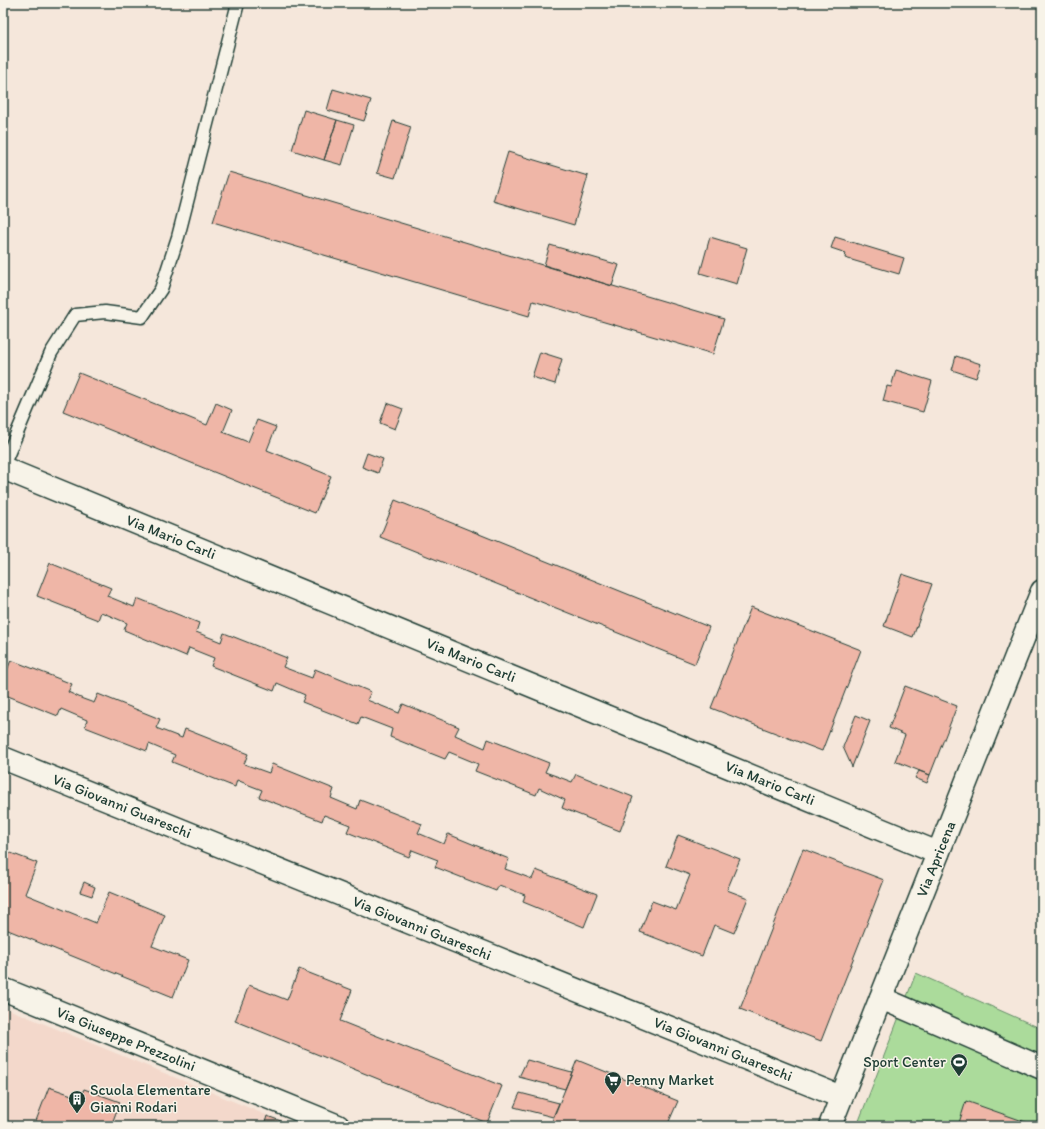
<svg xmlns="http://www.w3.org/2000/svg" width="1045" height="1129" font-family="Itim,sans-serif">
<style>
.built{fill:#f3d8cb}
.green{fill:#abdb9b;stroke:#658c68}
.building{fill:#efb6a7;stroke:#1f3d34}
.lines{fill:none;stroke-linecap:round;stroke-linejoin:round}
.service-casing{stroke:#1f3d34;stroke-width:15}
.minor-casing{stroke:#1f3d34;stroke-width:25}
.tertiary-casing{stroke:#1f3d34;stroke-width:25}
.secondary-casing{stroke:#1f3d34;stroke-width:25}
.service{stroke:#f7f3e8;stroke-width:12}
.minor{stroke:#f7f3e8;stroke-width:22}
.tertiary{stroke:#f7f3e8;stroke-width:22}
.secondary{stroke:#f7f3e8;stroke-width:22}
.labels{text-anchor:middle;dominant-baseline:central;stroke-width:3;stroke-linejoin:round;paint-order:stroke}
.street-label{font-size:15px;fill:#1f3d34;stroke:#f7f3e8}
.poi-label{font-size:15px;fill:#1f3d34;stroke:#f7f3e8;text-anchor:start}
</style>
<rect width="100%" height="100%" fill="#f5e7db"/>
<filter id="ink" filterUnits="userSpaceOnUse"><feTurbulence type="fractalNoise" baseFrequency=".025" numOctaves="2"/><feDisplacementMap in="SourceGraphic" scale="8" xChannelSelector="R" yChannelSelector="G"/><feConvolveMatrix kernelMatrix="1 2 1 2 8 2 1 2 1" color-interpolation-filters="sRGB"/></filter>
<g filter="url(#ink)">
<path class="built" d="M3,1007L281,1121L279,1126H3Z"/>
<path class="green" d="M916,973L1042,1029V1126H857Z"/>
<path class="building" d="M333,89L371,100L364,121L327,110Z
M304,110L337,120L324,160L292,150Z
M337,120L354,125L342,165L324,160Z
M393,121L411,127L395,178L377,173Z
M508,152L588,176L574,225L493,201Z
M229,172L724,319L713,354L533,301L529,316L213,222Z
M710,237L747,248L737,284L700,273Z
M835,237L904,258L899,274L845,258L846,253L831,248Z
M550,245L619,265L612,286L544,265Z
M540,352L562,359L555,384L532,377Z
M956,356L981,364L976,378L952,370Z
M896,370L932,381L923,412L883,401L887,386L891,387Z
M79,373L207,425L216,403L232,410L223,432L248,442L257,420L276,427L267,450L331,476L315,513L63,411Z
M387,403L403,409L395,429L380,423Z
M367,453L383,459L378,473L362,467Z
M395,500L709,627L695,664L380,537Z
M50,563L111,588L107,596L134,607L137,598L199,623L196,632L221,642L224,633L287,658L283,667L296,672L312,678L315,669L371,692L367,700L399,713L403,704L459,727L455,735L485,748L488,739L549,763L545,772L559,777L572,782L576,774L633,797L620,831L562,808L565,800L539,788L536,795L475,771L478,764L449,752L445,759L390,737L392,729L361,717L358,724L302,702L305,695L277,683L274,691L211,666L214,658L189,648L186,656L124,630L127,623L101,612L98,620L37,596Z
M902,574L932,584L913,637L884,626Z
M751,607L861,650L822,751L711,708Z
M11,660L72,684L68,692L83,699L94,703L98,694L160,719L156,728L182,738L185,729L248,754L244,764L269,773L272,764L334,789L331,798L357,809L360,800L422,824L418,833L444,844L448,834L509,859L505,869L519,874L532,879L536,870L597,894L584,927L523,902L525,895L499,885L496,891L435,867L438,860L412,850L409,857L347,832L350,825L324,815L322,821L259,797L262,790L249,785L237,780L235,787L172,762L175,755L149,744L147,751L85,727L87,720L61,709L58,716L3,694V681Z
M905,686L957,706L930,775L895,761L905,735L889,728Z
M856,715L870,721L852,767L843,747Z
M919,771L930,775L927,783L915,778Z
M678,835L740,859L727,890L748,898L734,933L714,925L702,956L640,932L652,901L676,910L690,875L666,866Z
M803,849L884,880L821,1041L740,1009Z
M3,850L37,863L25,894L96,923L109,892L165,915L152,946L188,960L173,997L3,928Z
M84,882L95,887L92,896L80,892Z
M299,969L352,990L340,1021L502,1086L487,1123L235,1021L249,985L287,1000Z
M527,1060L572,1072L565,1089L519,1077Z
M577,1060L678,1101L667,1126H550Z
M49,1087L80,1098L84,1089L120,1102L111,1126H34Z
M520,1093L559,1103L553,1117L514,1107Z
M966,1101L1037,1126H958Z
M267,1116L281,1121L279,1126H264Z"/>
<g class="lines">
<g class="service-casing">
<path id="service" d="M3,466L51,353L75,315L105,312L142,317L161,289L178,237L238,3"/>
</g>
<g class="minor-casing">
<path id="minor" d="M3,758L841,1097
M3,989L338,1126
M881,998L1042,1068"/>
</g>
<g class="tertiary-casing">
<path id="tertiary" d="M3,468L938,853"/>
</g>
<g class="secondary-casing">
<path id="secondary" d="M830,1126L1042,591"/>
</g>
<use href="#service" class="service"/>
<use href="#minor" class="minor"/>
<use href="#tertiary" class="tertiary"/>
<use href="#secondary" class="secondary"/>
</g>
</g>
<defs>
<g id="stadium-pin" transform="scale(0.9)"><path d="M0 17L-7.5 6A9.5 9.5 0 1 1 7.5 6Z" fill="#1f3d34" stroke="#f7f3e8"/><path d="M0-5a6.5 5 0 1 0 0 10a6.5 5 0 1 0 0-10ZM-3.5-1.8h7v3.6h-7Z" fill="#fff"/></g>
<g id="supermarket-pin" transform="scale(0.9)"><path d="M0 17L-7.5 6A9.5 9.5 0 1 1 7.5 6Z" fill="#1f3d34" stroke="#f7f3e8"/><path d="M-6-5.5h2.5l.6 2H6L4.5 2H-2.5L-4.4-4H-6ZM-1.5 3.2a1.3 1.3 0 1 0 .1 0ZM3 3.2a1.3 1.3 0 1 0 .1 0Z" fill="#fff"/></g>
<g id="building-pin" transform="scale(0.9)"><path d="M0 17L-7.5 6A9.5 9.5 0 1 1 7.5 6Z" fill="#1f3d34" stroke="#f7f3e8"/><path d="M-4-6H4V6H1V3H-1V6H-4ZM-2.5-4.3h1.7v1.8h-1.7ZM.8-4.3h1.7v1.8H.8ZM-2.5-1h1.7V.8h-1.7ZM.8-1h1.7V.8H.8Z" fill="#fff"/></g>
</defs>
<g fill-rule="evenodd">
<use href="#stadium-pin" x="959" y="1062"/>
<use href="#supermarket-pin" x="613" y="1080"/>
<use href="#building-pin" x="77" y="1099"/>
</g>
<g class="labels">
<g class="street-label">
<text transform="translate(171 537) rotate(22)">Via Mario Carli</text>
<text transform="translate(471 660) rotate(22)">Via Mario Carli</text>
<text transform="translate(770 783) rotate(22)">Via Mario Carli</text>
<text transform="translate(122 806) rotate(22)">Via Giovanni Guareschi</text>
<text transform="translate(936 859) rotate(-68)">Via Apricena</text>
<text transform="translate(422 928) rotate(22)">Via Giovanni Guareschi</text>
<text transform="translate(126 1039) rotate(22)">Via Giuseppe Prezzolini</text>
<text transform="translate(723 1049) rotate(22)">Via Giovanni Guareschi</text>
</g>
<g class="poi-label">
<text x="946" y="1062" text-anchor="end">Sport Center</text>
<text x="626" y="1080">Penny Market</text>
<text x="90" y="1090">Scuola Elementare<tspan x="90" dy="17">Gianni Rodari</tspan></text>
</g>
</g>
<rect width="1045" height="1129" fill="none" stroke="#f7f3e8" stroke-width="16"/>
<rect x="8" y="8" width="1029" height="1113" fill="none" stroke="#1f3d34" stroke-width="1.5" filter="url(#ink)"/>
</svg>
